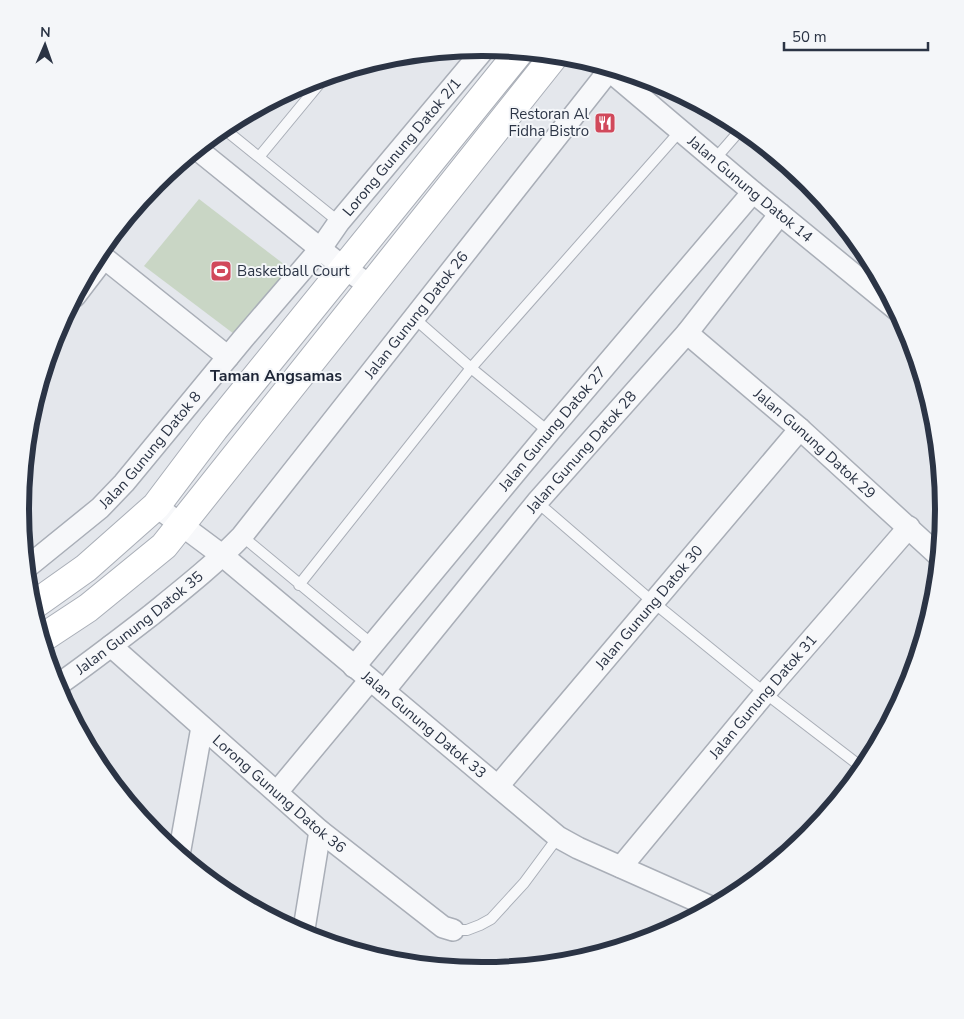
<svg xmlns="http://www.w3.org/2000/svg" width="964" height="1019" font-family="'Nunito Sans',sans-serif">
<style>
.green{fill:#c9d6c5}
.lines{fill:none;stroke-linecap:round;stroke-linejoin:round}
.lane-casing{stroke:#a9aeb7;stroke-width:12}
.street-casing{stroke:#a9aeb7;stroke-width:24}
.secondary-casing{stroke:#a9aeb7;stroke-width:30}
.lane{stroke:#f7f8fa;stroke-width:10}
.street{stroke:#f7f8fa;stroke-width:21}
.secondary{stroke:#fff;stroke-width:28}
.labels{text-anchor:middle;dominant-baseline:central;stroke-width:4;stroke-linejoin:round;paint-order:stroke}
.poi-label{font-size:15px;fill:#2b3445;stroke:#f4f6f9;text-anchor:end}
.street-label{font-size:15px;fill:#2b3445;stroke:#f4f6f9}
.neighbourhood-label{font-size:16px;font-weight:bold;fill:#1d2536;stroke:#f4f6f9}
.rim{fill:none;stroke:#2b3445;stroke-width:6}
</style>
<rect width="100%" height="100%" fill="#e4e7ec"/>
<path class="green" d="M199,199L298,275L242,340L144,266Z"/>
<g class="lines">
<g class="lane-casing">
<path id="lane" d="M223,128L339,222
M259,157L325,77
M715,159L742,128
M414,318L471,368L549,432
M537,502L653,602L765,693L864,769
M242,536L372,644
M299,585L471,368L681,130
M453,930H467L480,925L491,919L524,883L558,837"/>
</g>
<g class="street-casing">
<g id="street">
<path id="s1" d="M604,66L753,192L897,310"/>
<path d="M197,149L344,268L371,286"/>
<path d="M98,253L228,357"/>
<path d="M75,296L104,258"/>
<path id="s2" d="M687,333L800,429L939,556"/>
<path id="s3" d="M156,506L223,556L558,837L578,848L713,908"/>
<path id="s4" d="M26,568L100,508L124,483L242,340L321,248L339,222L485,48"/>
<path id="s5" d="M111,646L320,831L443,927L453,930"/>
<path id="s6" d="M354,667L549,432L753,192"/>
<path id="s7" d="M55,687C88,664 119,640 150,616C182,590 214,565 242,536L611,68"/>
<path id="s8" d="M384,691L537,502L687,333L780,214"/>
<path id="s9" d="M498,786L800,429"/>
<path d="M277,792L370,680"/>
<path d="M179,855L202,727"/>
<path id="s10" d="M621,867L765,693L909,527"/>
<path d="M303,935L320,831"/>
</g>
</g>
<g class="secondary-casing">
<path id="secondary" d="M31,607L86,568L156,506L214,429L520,51
M41,639L88,608L164,546L555,55"/>
</g>
<use href="#lane" class="lane"/>
<use href="#street" class="street"/>
<use href="#secondary" class="secondary"/>
</g>
<defs>
<g id="restaurant-square" transform="scale(1.125)"><rect x="-9" y="-9" width="18" height="18" rx="4" fill="#d1495b" stroke="#f4f6f9"/><path d="M-5-6h1v4h1v-4h1v4h1v-4h1v5L-1.5 .5V6h-2V.5L-5-1ZM5-6V6H3V1.5H1.5Q1.5-4 5-6Z" fill="#fff"/></g>
<g id="stadium-square" transform="scale(1.125)"><rect x="-9" y="-9" width="18" height="18" rx="4" fill="#d1495b" stroke="#f4f6f9"/><path d="M0-5a6.5 5 0 1 0 0 10a6.5 5 0 1 0 0-10ZM-3.5-1.8h7v3.6h-7Z" fill="#fff"/></g>
</defs>
<g fill-rule="evenodd">
<use href="#restaurant-square" x="605" y="123"/>
<use href="#stadium-square" x="221" y="271"/>
</g>
<g class="labels">
<g class="poi-label">
<text x="589" y="114">Restoran Al<tspan x="589" dy="17">Fidha Bistro</tspan></text>
<text x="237" y="271" text-anchor="start">Basketball Court</text>
</g>
<g class="street-label">
<text stroke="none"><textPath href="#s4" startOffset="566">Lorong Gunung Datok 2/1</textPath></text>
<text stroke="none"><textPath href="#s1" startOffset="191">Jalan Gunung Datok 14</textPath></text>
<text stroke="none"><textPath href="#s7" startOffset="522">Jalan Gunung Datok 26</textPath></text>
<text stroke="none"><textPath href="#s6" startOffset="310">Jalan Gunung Datok 27</textPath></text>
<text stroke="none"><textPath href="#s2" startOffset="169">Jalan Gunung Datok 29</textPath></text>
<text stroke="none"><textPath href="#s4" startOffset="172">Jalan Gunung Datok 8</textPath></text>
<text stroke="none"><textPath href="#s8" startOffset="310">Jalan Gunung Datok 28</textPath></text>
<text stroke="none"><textPath href="#s9" startOffset="234">Jalan Gunung Datok 30</textPath></text>
<text stroke="none"><textPath href="#s7" startOffset="106">Jalan Gunung Datok 35</textPath></text>
<text stroke="none"><textPath href="#s10" startOffset="222">Jalan Gunung Datok 31</textPath></text>
<text stroke="none"><textPath href="#s3" startOffset="346">Jalan Gunung Datok 33</textPath></text>
<text stroke="none"><textPath href="#s5" startOffset="224">Lorong Gunung Datok 36</textPath></text>
</g>
<g class="neighbourhood-label">
<text x="276" y="376">Taman Angsamas</text>
</g>
</g>
<path d="M0 0H964V1019H0ZM29 509a453 453 0 1 1 906 0a453 453 0 1 1-906 0Z" fill="#f4f6f9" fill-rule="evenodd"/>
<path class="rim" d="M29 509a453 453 0 1 1 906 0a453 453 0 1 1-906 0Z"/>
<g transform="translate(45 45) rotate(2)" stroke="#f4f6f9" stroke-width="4" paint-order="stroke">
<path d="M0-4L9 19L0 12L-9 19Z" fill="#2b3445"/>
<text y="-8" font-size="14" font-weight="bold" text-anchor="middle" fill="#2b3445">N</text>
</g>
<path d="M784 42v8h144v-8" fill="none" stroke="#2b3445" stroke-width="2.5"/>
<text x="792" y="42" font-size="15" fill="#2b3445" stroke="#f4f6f9" stroke-width="4" paint-order="stroke">50 m</text>
</svg>
